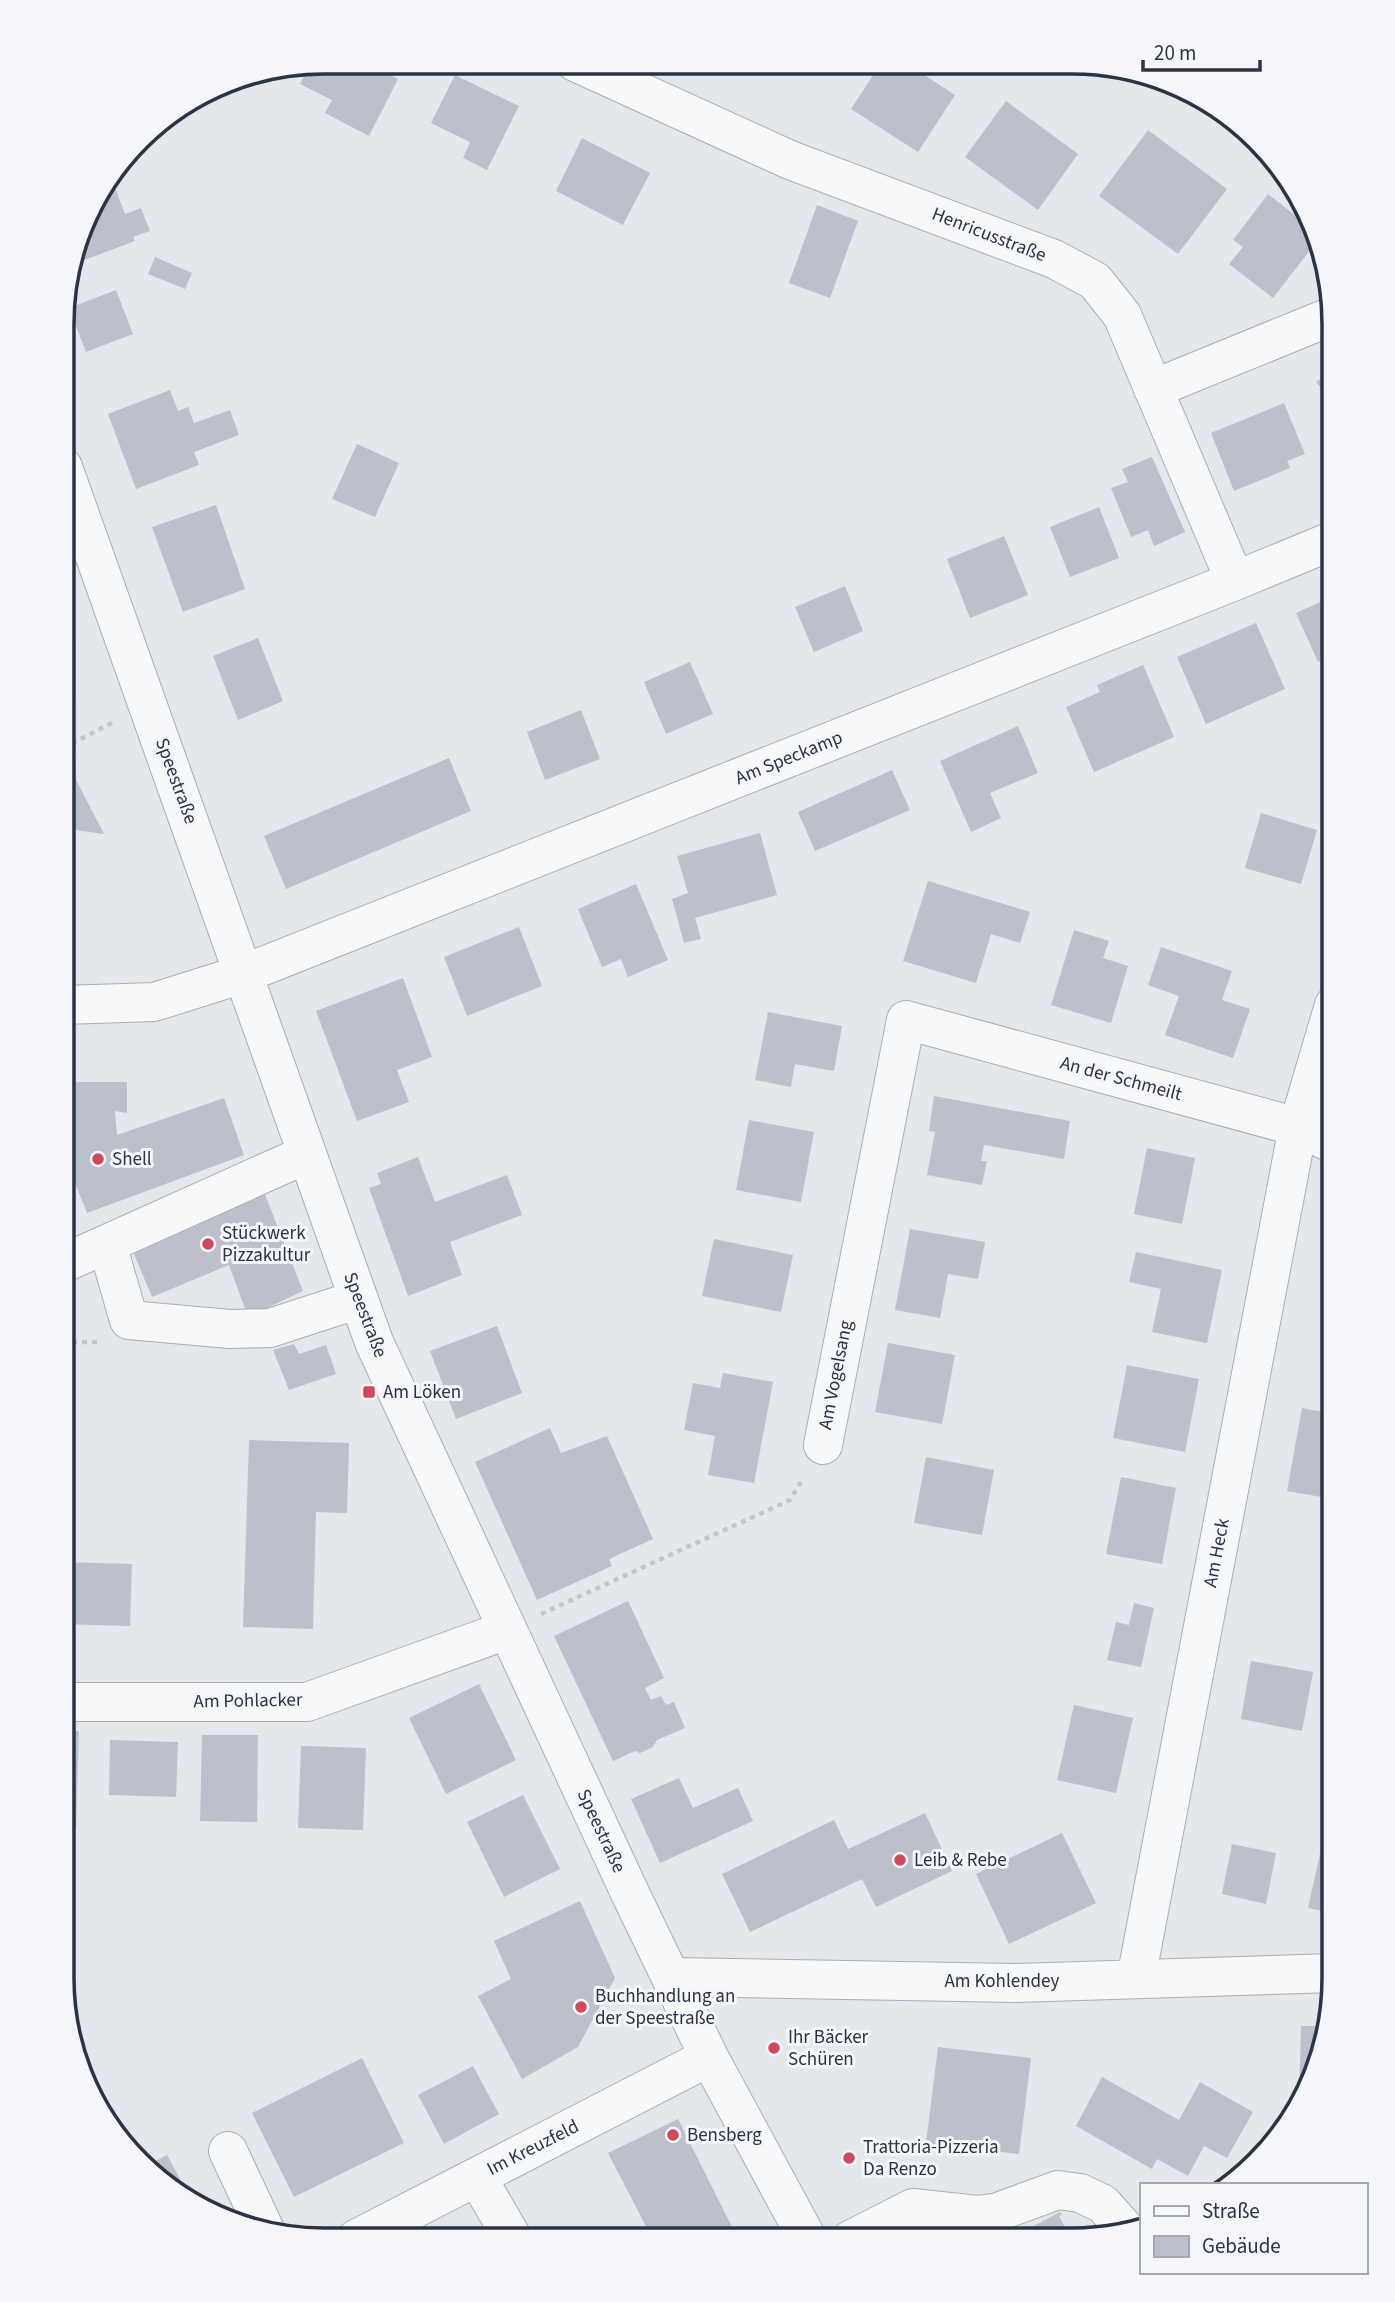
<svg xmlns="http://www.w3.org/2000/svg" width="1395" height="2302" font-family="'Source Sans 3',sans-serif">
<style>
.building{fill:#bbc0ca}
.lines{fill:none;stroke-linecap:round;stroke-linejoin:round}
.minor-casing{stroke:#a9aeb7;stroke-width:40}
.path{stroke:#c2c5cb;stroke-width:4.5;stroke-dasharray:5 5;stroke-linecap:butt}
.minor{stroke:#f7f8fa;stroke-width:38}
.poi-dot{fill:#d1495b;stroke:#f4f6f9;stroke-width:2.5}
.labels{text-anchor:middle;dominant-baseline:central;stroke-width:6;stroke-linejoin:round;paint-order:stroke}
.street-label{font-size:19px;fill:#2b3445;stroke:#f4f6f9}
.poi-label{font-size:19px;fill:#2b3445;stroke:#f4f6f9;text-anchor:start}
.rim{fill:none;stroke:#2b3445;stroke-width:3.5}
</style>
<rect width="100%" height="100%" fill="#e4e7ec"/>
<path class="building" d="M323,61H363L398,79L369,136L325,113L332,100L300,84L310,64Z
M881,63H906L955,95L918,152L851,109Z
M455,75L519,106L487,170L463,158L470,142L431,123Z
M1006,101L1078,154L1038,210L965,157Z
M1148,130L1227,189L1178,254L1099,196Z
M582,138L650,173L623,225L556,191Z
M111,177L125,214L141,208L150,231L133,237L135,241L71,265L88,207Z
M1268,194L1315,231L1317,241L1273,298L1229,264L1243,247L1233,240Z
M817,205L858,221L830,298L789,283Z
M155,257L192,273L185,289L148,274Z
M116,290L133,334L86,352L69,308Z
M1334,368V403L1316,382Z
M170,390L178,411L188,407L194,423L230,410L239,435L194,452L199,465L136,489L108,414Z
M1284,403L1305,454L1287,461L1290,468L1234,491L1211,433Z
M357,444L399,463L375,517L332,499Z
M1152,457L1185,532L1154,546L1148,530L1131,537L1111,488L1128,482L1122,469Z
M216,505L245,589L183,612L152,527Z
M1099,507L1119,558L1070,577L1050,527Z
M1004,536L1028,595L970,618L947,559Z
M845,586L863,631L814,652L795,607Z
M1334,596V655L1318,662L1296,613Z
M1256,623L1285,689L1206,724L1177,657Z
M258,638L283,701L238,720L213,656Z
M690,662L713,714L666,734L644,682Z
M1143,665L1174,737L1094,772L1066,707L1100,692L1097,685Z
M581,710L600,759L545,780L527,732Z
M1018,726L1038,773L990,793L1001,818L971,832L940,761Z
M449,758L471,811L286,889L264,836Z
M70,768L104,834L68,829L63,834V771Z
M892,770L910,810L815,851L798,812Z
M1261,813L1317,830L1301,884L1245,868Z
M760,833L777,895L695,918L701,939L684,943L672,899L688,893L677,856Z
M928,881L1030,912L1020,943L991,934L976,983L903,961Z
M636,884L668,960L628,977L621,959L602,967L578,909Z
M519,927L542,986L467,1016L444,957Z
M1074,930L1109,941L1103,958L1128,966L1111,1023L1051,1005Z
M1161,947L1232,971L1222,1000L1250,1009L1233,1058L1165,1035L1179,996L1148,985Z
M403,978L432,1057L397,1070L409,1102L357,1121L316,1011Z
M768,1012L842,1026L834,1071L795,1064L791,1087L755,1080Z
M68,1082H127V1113L115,1111L117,1135L224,1098L244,1155L87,1213L62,1151V1112L66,1109Z
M934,1096L1070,1121L1064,1159L984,1145L981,1161H987L982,1185L927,1175L935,1132L929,1131Z
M749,1120L814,1132L801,1202L736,1190Z
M1147,1148L1195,1158L1182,1224L1134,1214Z
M418,1157L435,1202L507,1175L522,1215L450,1242L462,1275L408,1296L369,1188L381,1184L377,1173Z
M264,1192L303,1291L248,1317L229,1265L152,1297L131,1247Z
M910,1229L985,1242L978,1279L948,1274L940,1318L895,1310Z
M1332,1237H1333V1290L1322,1287Z
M714,1239L793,1255L781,1312L702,1296Z
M1136,1252L1222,1270L1207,1343L1152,1332L1161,1289L1129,1282Z
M497,1326L522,1393L456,1419L430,1351Z
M888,1343L955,1355L942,1424L875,1412Z
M294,1344L299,1354L326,1345L336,1374L289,1390L273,1350Z
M1127,1365L1199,1379L1185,1452L1113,1438Z
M723,1373L773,1382L754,1483L708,1475L715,1436L684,1430L693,1383L720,1388Z
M1302,1408L1333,1414V1499L1287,1491Z
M550,1428L561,1453L607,1436L653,1539L609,1559L612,1566L537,1600L475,1462Z
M249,1440L349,1443L347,1513L316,1512L313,1629L243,1627Z
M926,1457L994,1470L982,1535L914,1523Z
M1121,1477L1176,1488L1162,1564L1106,1554Z
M62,1562L132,1564L130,1626L62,1624Z
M628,1601L664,1678L645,1688L651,1700L661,1696L666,1705L674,1702L685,1728L657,1740L653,1747L640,1753L635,1751L613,1761L554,1636Z
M1134,1603L1154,1608L1141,1667L1107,1660L1116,1622L1129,1625Z
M1251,1661L1313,1672L1302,1731L1241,1719Z
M479,1684L516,1760L446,1794L409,1718Z
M1074,1705L1133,1718L1116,1793L1057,1780Z
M62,1731H79L76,1828L61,1827Z
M202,1735H258L257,1822L200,1821Z
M110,1740L178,1742L176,1797L109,1795Z
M301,1746L366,1748L363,1830L298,1828Z
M679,1778L693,1808L738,1788L753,1821L660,1863L631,1799Z
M523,1795L560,1869L504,1897L467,1822Z
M925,1813L952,1871L876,1907L862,1879L750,1932L722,1874L834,1820L848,1849Z
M1326,1826L1333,1827V1913L1308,1908Z
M1062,1833L1096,1903L1009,1944L976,1874Z
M1232,1844L1276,1853L1266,1904L1222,1894Z
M580,1901L615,1978L578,2047L522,2079L478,1996L511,1979L494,1941Z
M1301,2026H1327L1320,2063L1299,2102Z
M938,2047L1031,2058L1019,2154L926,2143Z
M362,2058L404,2143L294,2197L252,2113Z
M473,2066L499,2114L444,2144L418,2095Z
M1102,2077L1179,2120L1200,2082L1253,2112L1227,2158L1204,2146L1188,2176L1157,2159L1152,2169L1076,2126Z
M678,2119L738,2239L737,2240H653L608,2153Z
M167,2155L188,2194L182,2197L163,2186L144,2167Z
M1060,2212L1062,2215L1059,2216L1072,2241H1005Z"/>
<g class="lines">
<g class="minor-casing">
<path id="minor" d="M575,62L790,160L1054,259L1095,281L1122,315L1235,581
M1153,389L1332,316
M63,467L374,1342L630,1893L709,2057L808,2240
M63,1005L154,1002L243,974L1235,581L1334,540
M107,1244L129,1320L230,1329L270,1328L359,1299
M62,1264L307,1154
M823,1445L906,1020L1298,1127L1333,1144
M62,1702H307L507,1630
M671,1977L1016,1983L1333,1973
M1136,1979L1298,1127L1334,1005
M228,2151L266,2232
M477,2177L513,2239
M356,2239L709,2057
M850,2240L913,2208L977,2215L995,2213L1058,2190L1080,2193L1103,2204L1126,2230"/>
</g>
<path class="path" d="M63,748L114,722
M62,1342H97
M541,1614L790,1500L803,1478"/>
<use href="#minor" class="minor"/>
</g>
<g class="poi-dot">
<circle cx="98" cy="1159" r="7"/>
<circle cx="208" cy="1244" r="7"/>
<rect x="362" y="1385" width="14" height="14" rx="3.5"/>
<circle cx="900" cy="1860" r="7"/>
<circle cx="581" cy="2007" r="7"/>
<circle cx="774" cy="2048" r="7"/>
<circle cx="673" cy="2135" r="7"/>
<circle cx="849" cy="2158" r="7"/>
</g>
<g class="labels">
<g class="street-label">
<text transform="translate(989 235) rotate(21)">Henricusstraße</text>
<text transform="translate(789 758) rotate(-22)">Am Speckamp</text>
<text transform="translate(176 781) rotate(70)">Speestraße</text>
<text transform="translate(1121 1079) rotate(15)">An der Schmeilt</text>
<text transform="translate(365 1315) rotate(69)">Speestraße</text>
<text transform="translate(836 1375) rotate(-79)">Am Vogelsang</text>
<text transform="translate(1217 1553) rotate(-79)">Am Heck</text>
<text transform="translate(248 1701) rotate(-1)">Am Pohlacker</text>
<text transform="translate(601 1831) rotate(65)">Speestraße</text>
<text x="1002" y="1981">Am Kohlendey</text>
<text transform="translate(533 2148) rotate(-27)">Im Kreuzfeld</text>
</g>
<g class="poi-label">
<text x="112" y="1159">Shell</text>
<text x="222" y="1233">Stückwerk<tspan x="222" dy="22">Pizzakultur</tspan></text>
<text x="383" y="1392">Am Löken</text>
<text x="914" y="1860">Leib &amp; Rebe</text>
<text x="595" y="1996">Buchhandlung an<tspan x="595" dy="22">der Speestraße</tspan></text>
<text x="788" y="2037">Ihr Bäcker<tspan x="788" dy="22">Schüren</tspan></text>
<text x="687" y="2135">Bensberg</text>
<text x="863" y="2147">Trattoria-Pizzeria<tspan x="863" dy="22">Da Renzo</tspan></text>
</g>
</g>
<path d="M0 0H1395V2302H0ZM324 74H1072A250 250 0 0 1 1322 324V1978A250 250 0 0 1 1072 2228H324A250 250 0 0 1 74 1978V324A250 250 0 0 1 324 74Z" fill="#f4f6f9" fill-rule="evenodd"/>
<path class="rim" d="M324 74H1072A250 250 0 0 1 1322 324V1978A250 250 0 0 1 1072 2228H324A250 250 0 0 1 74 1978V324A250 250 0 0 1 324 74Z"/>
<rect x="1140" y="2183" width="228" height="91" fill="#f4f6f9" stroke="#a4a8b1" stroke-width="2"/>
<rect x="1154" y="2206" width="35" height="10" fill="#f7f8fa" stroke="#a4a8b1" stroke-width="2"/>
<text x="1202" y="2218" font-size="21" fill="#2b3445">Straße</text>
<rect x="1154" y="2236" width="35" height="21" fill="#bbc0ca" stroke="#a4a8b1" stroke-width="2"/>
<text x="1202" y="2253" font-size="21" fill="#2b3445">Gebäude</text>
<path d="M1143 60v10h117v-10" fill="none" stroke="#2b3445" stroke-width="3.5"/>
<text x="1154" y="60" font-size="21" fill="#2b3445" stroke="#f4f6f9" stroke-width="5" paint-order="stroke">20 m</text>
</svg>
